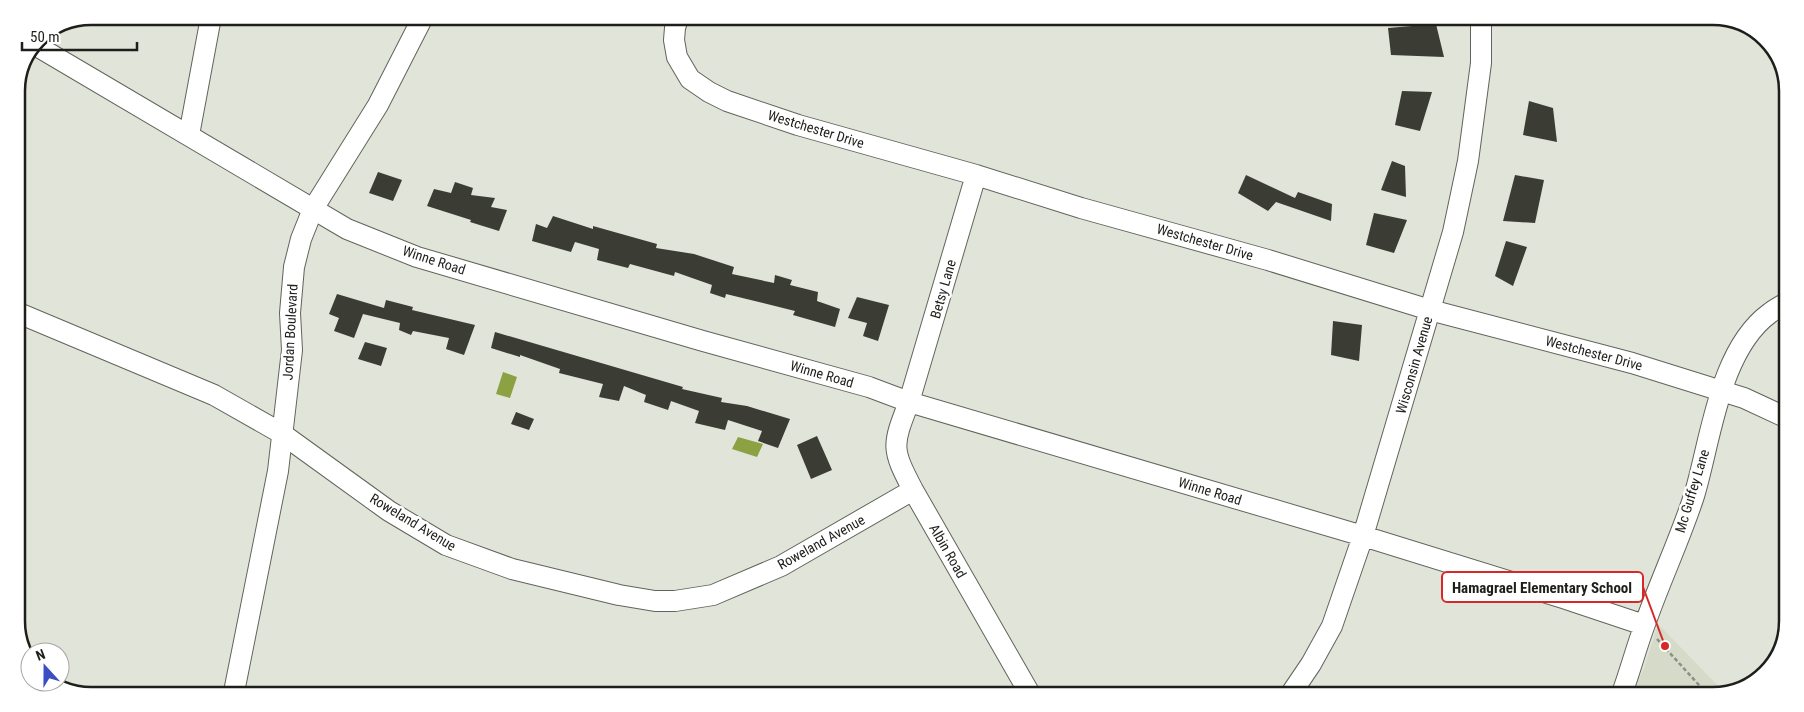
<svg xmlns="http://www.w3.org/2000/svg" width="1804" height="712" font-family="'Roboto Condensed',sans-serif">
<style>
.built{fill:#d6dbc9}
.water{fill:#8ca242}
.building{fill:#3b3d34}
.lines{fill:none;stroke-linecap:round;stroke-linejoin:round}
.minor-casing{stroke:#61645a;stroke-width:22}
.path{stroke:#8d8f87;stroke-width:2.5;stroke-dasharray:4 2.5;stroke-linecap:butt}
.minor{stroke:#fff;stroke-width:20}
.labels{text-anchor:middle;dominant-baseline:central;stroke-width:5;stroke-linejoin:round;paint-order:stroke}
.street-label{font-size:14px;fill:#1e1f1b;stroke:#fff}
.rim{fill:none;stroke:#1e1f1b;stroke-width:2.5}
.leader{fill:none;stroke:#d62828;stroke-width:2}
.callout-dot{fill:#d62828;stroke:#fff;stroke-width:2}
.callout{fill:#fff;stroke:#d62828;stroke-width:2}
.callout-label{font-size:15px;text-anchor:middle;font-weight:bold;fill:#1e1f1b}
</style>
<rect width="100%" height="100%" fill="#e1e4d9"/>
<path class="built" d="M1658,624L1724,692L1713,696H1631L1644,668Z"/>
<path class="water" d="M503,372L517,377L510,398L496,394Z
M738,437L763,444L757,457L732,449Z"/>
<path class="building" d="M1436,24L1444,57L1391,55L1388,28Z
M1402,91L1432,92L1420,131L1395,125Z
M1529,101L1553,108L1557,142L1523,135Z
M1392,161L1405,166L1406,197L1381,190Z
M378,172L402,180L393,201L369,193Z
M1246,175L1295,198L1298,192L1332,204L1331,221L1276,202L1268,211L1238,193Z
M1515,175L1544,180L1535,223L1503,221Z
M455,182L473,188L471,195L495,198L491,207L507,210L499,231L470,222L471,220L427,206L434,189L451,193Z
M1374,213L1407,220L1394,253L1366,245Z
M553,216L593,229V226L657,244L656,248L694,254L734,267L732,274L774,283L775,275L792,280L790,285L818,292L817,301L840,309L835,327L793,315L795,311L726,294L725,298L710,293L712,285L675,272L674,276L630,264L628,268L597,260L599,249L575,242L571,252L532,241L536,224L547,228Z
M1506,241L1527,247L1513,286L1495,276Z
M337,294L384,308L386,300L413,307L412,310L475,325L464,355L446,349L449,338L413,331L411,335L399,330L400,323L363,314L354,338L334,331L339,318L329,314Z
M857,297L889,305L878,341L863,336L867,323L848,318Z
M1333,321L1362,325L1359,361L1331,355Z
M495,332L683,387L682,389L722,398L721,402L747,406L790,419L778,448L758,441L762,431L728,420L725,430L695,423L699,411L671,401L668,410L644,402L646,395L624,386L619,401L599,397L603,384L559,373L560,369L520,355V357L491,348Z
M365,342L387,348L381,366L358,359Z
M516,412L534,419L529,430L511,424Z
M817,436L832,470L811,479L797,445Z"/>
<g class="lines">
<g class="minor-casing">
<path id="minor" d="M678,18L675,28L674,40L677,57L690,79L709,92L727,101L798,125L976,175L1081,208L1268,260L1430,310L1632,363L1744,398L1785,417
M35,45L347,229L417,257L703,341L869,387L909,402L1363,536L1563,598L1644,625
M189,135L211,17
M976,175L909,402C892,446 891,448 913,490L1030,694
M16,312L214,395L281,433L389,511L446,545L512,569L619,595L655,601H675L713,595L781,566L913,490
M234,692L278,471L292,350L290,313L294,267L301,239L313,209L378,105L423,17
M1290,695L1311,664L1332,626L1363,536L1453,232L1468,161L1481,63V20
M1621,696C1630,672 1636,648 1645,624C1660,581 1680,539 1694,496C1711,440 1719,350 1770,313C1775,309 1781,306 1786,303"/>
</g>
<path class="path" d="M1657,639L1709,696"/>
<use href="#minor" class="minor"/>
</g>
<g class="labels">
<g class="street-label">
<text transform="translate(816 129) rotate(17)">Westchester Drive</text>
<text transform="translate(1205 242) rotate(16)">Westchester Drive</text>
<text transform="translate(434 260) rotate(18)">Winne Road</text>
<text transform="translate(943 289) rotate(-74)">Betsy Lane</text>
<text transform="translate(290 332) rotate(-87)">Jordan Boulevard</text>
<text transform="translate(1594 353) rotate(15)">Westchester Drive</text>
<text transform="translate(1414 365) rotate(-74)">Wisconsin Avenue</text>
<text transform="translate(822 374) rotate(16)">Winne Road</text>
<text transform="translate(1210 491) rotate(17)">Winne Road</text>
<text transform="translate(1692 491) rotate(-73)">Mc Guffey Lane</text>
<text transform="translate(413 522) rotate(31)">Roweland Avenue</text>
<text transform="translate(821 542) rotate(-29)">Roweland Avenue</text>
<text transform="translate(948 551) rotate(60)">Albin Road</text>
</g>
</g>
<path d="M0 0H1804V712H0ZM91 25H1713A66 66 0 0 1 1779 91V621A66 66 0 0 1 1713 687H91A66 66 0 0 1 25 621V91A66 66 0 0 1 91 25Z" fill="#fff" fill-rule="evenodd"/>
<path class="rim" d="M91 25H1713A66 66 0 0 1 1779 91V621A66 66 0 0 1 1713 687H91A66 66 0 0 1 25 621V91A66 66 0 0 1 91 25Z"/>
<path class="leader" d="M1665 646L1643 587"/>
<circle class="callout-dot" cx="1665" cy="646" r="5"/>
<rect class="callout" x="1442" y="572" width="201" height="30" rx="5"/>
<g class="callout-label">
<text x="1542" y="593">Hamagrael Elementary School</text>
</g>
<g transform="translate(45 667) rotate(339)"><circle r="24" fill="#ffffff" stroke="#a5a5a4"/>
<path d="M0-4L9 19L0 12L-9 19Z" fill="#3b4fc2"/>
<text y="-8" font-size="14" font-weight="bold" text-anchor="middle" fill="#1e1f1b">N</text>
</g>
<path d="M22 42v8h115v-8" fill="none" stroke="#1e1f1b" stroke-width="2.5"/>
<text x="30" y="42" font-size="15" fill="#1e1f1b" stroke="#ffffff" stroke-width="4" paint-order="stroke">50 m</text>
</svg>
